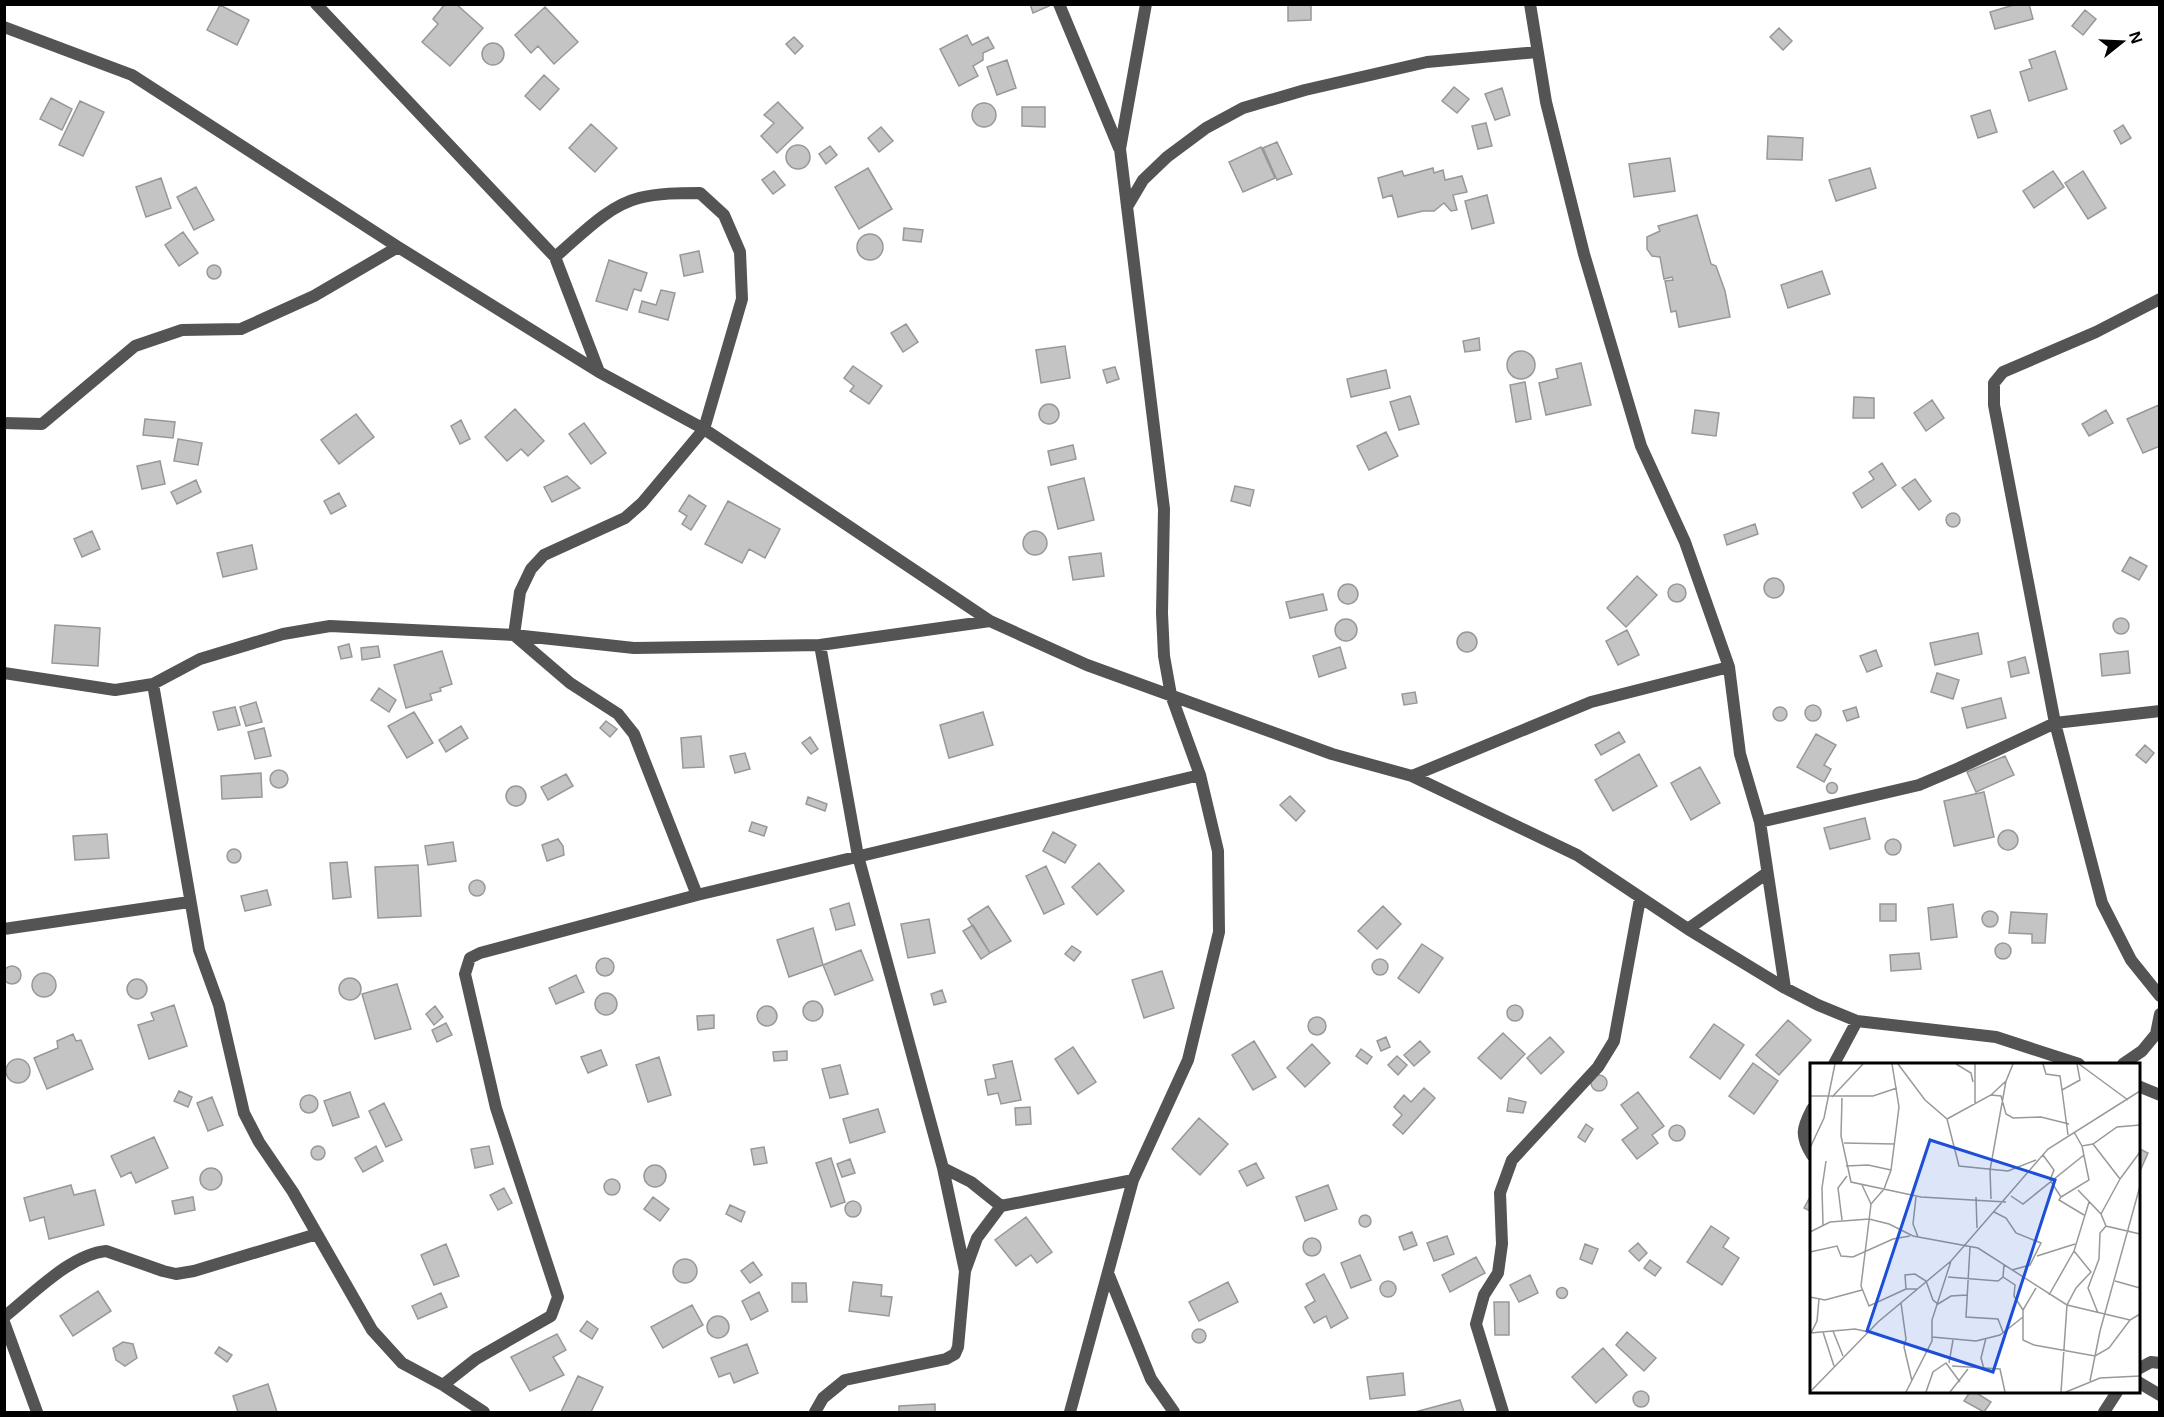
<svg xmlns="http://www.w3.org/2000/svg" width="2164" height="1417" font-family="Helvetica,sans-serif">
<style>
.building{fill:#c4c4c4;stroke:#989898;stroke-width:1.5}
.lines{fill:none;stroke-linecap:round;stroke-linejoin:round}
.street{stroke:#545454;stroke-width:12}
.inset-road{fill:none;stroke:#999;stroke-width:1.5}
.view{fill:#1d4ed8;fill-opacity:0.15;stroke:#1d4ed8;stroke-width:3}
.inset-edge{fill:none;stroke:#000;stroke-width:3}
</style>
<rect width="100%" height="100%" fill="#fff"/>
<path class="building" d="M445,4H456L483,28L450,66L422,42L438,24L433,19Z
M1030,4H1049V6L1033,13Z
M1288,4H1311V20L1288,21Z
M2017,4H2029L2033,19L1995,29L1990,12Z
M220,5L249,20L237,45L207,30Z
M545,7L578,42L554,64L538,46L531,53L515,35Z
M2085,10L2096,19L2083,35L2072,26Z
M1779,28L1792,41L1783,50L1770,37Z
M967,35L972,45L988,37L994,48L983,53V60L973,66L978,76L959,86L940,49Z
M794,37L803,46L795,54L786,44Z
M482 54a11 11 0 1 1 22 0a11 11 0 1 1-22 0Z
M2055,51L2067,89L2029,101L2020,72L2032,68L2029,60Z
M1007,60L1016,88L997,95L987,67Z
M544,75L559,89L540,110L525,96Z
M1454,87L1469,99L1457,113L1442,101Z
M1502,88L1510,115L1495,120L1485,94Z
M51,98L72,109L62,130L40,119Z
M80,101L104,112L83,156L59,145Z
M778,102L803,128L777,153L761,136L774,123L764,115Z
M972 115a12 12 0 1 1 24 0a12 12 0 1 1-24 0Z
M1022,107H1045V127L1022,126Z
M1990,110L1997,132L1978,138L1971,116Z
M1486,123L1492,146L1478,149L1472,126Z
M591,124L617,148L595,172L569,148Z
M2123,125L2131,138L2121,144L2114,131Z
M881,127L893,141L879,152L868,138Z
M1768,136L1803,138L1802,160L1767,159Z
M1277,142L1292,174L1277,180L1263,148Z
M786 157a12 12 0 1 1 24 0a12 12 0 1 1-24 0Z
M830,146L837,155L826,164L819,154Z
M1261,147L1275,178L1243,192L1229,162Z
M1670,158L1675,191L1634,197L1629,164Z
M868,168L892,209L859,229L835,187Z
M1433,168L1434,173L1443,170L1445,180L1462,176L1467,192L1453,195L1457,210L1451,211L1444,203L1434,211H1423L1398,217L1392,195L1383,198L1378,178L1402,171L1404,176Z
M1870,168L1876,188L1836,201L1829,180Z
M774,171L785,185L773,194L762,180Z
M2053,171L2064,187L2034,208L2023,191Z
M2083,171L2106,208L2088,219L2065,183Z
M161,178L171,208L146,217L136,187Z
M196,187L214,220L194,230L177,197Z
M1487,195L1494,223L1472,229L1465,201Z
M1697,215L1711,264L1716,266L1725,291L1730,317L1679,327L1676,311L1671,312L1665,281L1673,280L1672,277L1664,279L1660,257L1652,256L1647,249V237L1660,231L1658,226Z
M904,228L923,230L921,242L903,240Z
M183,232L198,253L179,266L165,245Z
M857 247a13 13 0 1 1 26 0a13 13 0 1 1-26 0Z
M699,251L703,272L684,276L680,255Z
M609,260L647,273L641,291L634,289L627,310L596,301Z
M207 272a7 7 0 1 1 14 0a7 7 0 1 1-14 0Z
M1822,271L1830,294L1788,308L1781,285Z
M661,290L675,293L668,320L639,312L642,301L656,305Z
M906,324L918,342L903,352L891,333Z
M1479,338L1480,350L1465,352L1463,341Z
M1065,346L1070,378L1041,383L1036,350Z
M1507 365a14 14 0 1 1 28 0a14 14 0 1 1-28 0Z
M1581,363L1591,405L1546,415L1539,383L1558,378L1556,369Z
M853,366L882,386L869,404L850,391L854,386L844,378Z
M1115,367L1119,379L1107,383L1103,370Z
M1386,370L1390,388L1351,397L1347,379Z
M1525,382L1531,419L1516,422L1510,385Z
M1410,396L1419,424L1399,430L1390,402Z
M1854,397L1874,398V418H1853Z
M1932,400L1944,418L1926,431L1914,413Z
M1039 414a10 10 0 1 1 20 0a10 10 0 1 1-20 0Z
M2159,405L2160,446L2143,453L2127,419Z
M515,409L544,441L528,456L521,449L507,461L485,437Z
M1695,410L1719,413L1716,436L1692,433Z
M2106,410L2113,423L2089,436L2082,424Z
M356,414L374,437L339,464L321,440Z
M145,419L175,422L173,438L143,435Z
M461,420L470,439L460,444L451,426Z
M584,423L606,453L591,464L569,434Z
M1386,432L1398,456L1369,470L1357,446Z
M178,439L202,443L198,465L174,461Z
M1073,445L1076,459L1051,465L1048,451Z
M160,461L165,484L142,489L137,466Z
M1882,463L1896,485L1862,508L1853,493L1874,479L1869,472Z
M567,476L580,488L552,502L544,487Z
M1084,478L1094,520L1058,529L1048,487Z
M1915,479L1931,501L1919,510L1902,488Z
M196,480L201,492L177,504L171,492Z
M1235,486L1254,490L1250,506L1231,501Z
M339,493L346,506L331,514L324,501Z
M689,495L706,506L691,530L682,524L687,516L679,511Z
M728,501L780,529L765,558L749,549L742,563L705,544Z
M1946 520a7 7 0 1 1 14 0a7 7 0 1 1-14 0Z
M1755,524L1758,534L1727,545L1724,535Z
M92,531L100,549L82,557L74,539Z
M1023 543a12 12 0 1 1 24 0a12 12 0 1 1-24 0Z
M252,545L257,569L223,577L217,553Z
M1101,553L1104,576L1073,580L1069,557Z
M2130,557L2147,566L2139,580L2122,571Z
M1637,576L1657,595L1626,627L1607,608Z
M1764 588a10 10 0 1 1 20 0a10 10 0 1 1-20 0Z
M1668 593a9 9 0 1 1 18 0a9 9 0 1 1-18 0Z
M1338 594a10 10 0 1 1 20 0a10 10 0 1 1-20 0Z
M1323,594L1327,610L1290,618L1286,602Z
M2113 626a8 8 0 1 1 16 0a8 8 0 1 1-16 0Z
M1335 630a11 11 0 1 1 22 0a11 11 0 1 1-22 0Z
M55,625L100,628L98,666L52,663Z
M1627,630L1639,655L1618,665L1606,641Z
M1457 642a10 10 0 1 1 20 0a10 10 0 1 1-20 0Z
M1978,633L1982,654L1935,665L1930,643Z
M349,644L352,657L341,659L338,647Z
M378,646L380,657L362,660L361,648Z
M1340,647L1346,668L1319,677L1313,656Z
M1876,650L1882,666L1867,672L1860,656Z
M442,651L452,684L440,688L441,691L430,694L432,700L406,708L394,665Z
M2128,651L2130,673L2102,676L2100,654Z
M2025,657L2029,673L2011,677L2008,662Z
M1937,673L1959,680L1953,699L1931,692Z
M379,688L396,700L389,712L371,700Z
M1415,692L1417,703L1404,705L1402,694Z
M2001,698L2006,718L1967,728L1962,708Z
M256,702L262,722L246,726L240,707Z
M1805 713a8 8 0 1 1 16 0a8 8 0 1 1-16 0Z
M235,707L240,725L218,730L213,712Z
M1856,707L1859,717L1847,721L1843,711Z
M1773 714a7 7 0 1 1 14 0a7 7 0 1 1-14 0Z
M414,712L433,743L407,758L388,726Z
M983,712L993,745L949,758L940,725Z
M606,721L617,729L610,737L600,728Z
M461,726L468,738L446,752L439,740Z
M264,728L271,756L255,759L248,732Z
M1619,732L1625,742L1601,755L1595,745Z
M1816,734L1836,745L1824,765L1831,769L1824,782L1797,767Z
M701,736L704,767L683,768L681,738Z
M810,737L818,749L811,754L802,743Z
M2145,745L2154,753L2146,763L2136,755Z
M745,753L750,769L735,773L730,756Z
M1639,754L1657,786L1613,811L1595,780Z
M2005,756L2014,775L1976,792L1967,772Z
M1700,767L1720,803L1691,820L1671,783Z
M270 779a9 9 0 1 1 18 0a9 9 0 1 1-18 0Z
M261,773L262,797L222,799L221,776Z
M566,774L573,786L548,800L541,787Z
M1826.5 788a5.5 5.5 0 1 1 11 0a5.5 5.5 0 1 1-11 0Z
M506 796a10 10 0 1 1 20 0a10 10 0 1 1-20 0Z
M1984,792L1994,837L1954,846L1944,801Z
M1290,796L1305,811L1296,821L1280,805Z
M808,797L827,804L825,811L806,804Z
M1865,818L1870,839L1830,849L1824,828Z
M752,822L767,827L764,836L749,831Z
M1998 840a10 10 0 1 1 20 0a10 10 0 1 1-20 0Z
M1053,832L1076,845L1065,863L1043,851Z
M107,834L109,858L75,860L73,836Z
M558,839L563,846L564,855L547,861L542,845Z
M1885 847a8 8 0 1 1 16 0a8 8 0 1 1-16 0Z
M453,842L456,861L428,865L425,846Z
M227 856a7 7 0 1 1 14 0a7 7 0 1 1-14 0Z
M347,862L351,897L333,899L330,863Z
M1099,863L1124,891L1097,915L1072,887Z
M418,865L421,916L378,918L375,867Z
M1046,866L1064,904L1044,914L1026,876Z
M469 888a8 8 0 1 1 16 0a8 8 0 1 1-16 0Z
M267,890L271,905L245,911L241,896Z
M849,903L855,925L836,930L830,909Z
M1880,904H1896V921H1880Z
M1953,904L1957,937L1931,940L1928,908Z
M988,906L1011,941L990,953L968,919Z
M1383,906L1401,924L1377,949L1358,931Z
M1982 919a8 8 0 1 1 16 0a8 8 0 1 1-16 0Z
M2011,912L2047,914L2045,943H2032V934L2009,933Z
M929,919L935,953L908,958L901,924Z
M973,925L990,953L981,959L963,931Z
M813,928L823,965L789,977L777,940Z
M1995 951a8 8 0 1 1 16 0a8 8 0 1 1-16 0Z
M1422,944L1443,958L1419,993L1398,978Z
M1072,946L1081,952L1074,961L1065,954Z
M861,950L873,980L835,995L823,965Z
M1919,953L1921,969L1891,971L1890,955Z
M596 967a9 9 0 1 1 18 0a9 9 0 1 1-18 0Z
M1372 967a8 8 0 1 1 16 0a8 8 0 1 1-16 0Z
M3 975a9 9 0 1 1 18 0a9 9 0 1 1-18 0Z
M1162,971L1174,1008L1144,1018L1132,980Z
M32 985a12 12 0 1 1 24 0a12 12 0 1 1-24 0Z
M576,975L584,992L556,1004L549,988Z
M339 989a11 11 0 1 1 22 0a11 11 0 1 1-22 0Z
M127 989a10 10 0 1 1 20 0a10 10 0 1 1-20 0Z
M397,984L411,1029L375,1039L362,994Z
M942,990L946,1002L934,1005L931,994Z
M595 1004a11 11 0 1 1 22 0a11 11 0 1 1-22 0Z
M803 1011a10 10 0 1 1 20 0a10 10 0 1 1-20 0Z
M1507 1013a8 8 0 1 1 16 0a8 8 0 1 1-16 0Z
M174,1005L187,1046L149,1059L138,1025L154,1020L151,1013Z
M757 1016a10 10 0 1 1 20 0a10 10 0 1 1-20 0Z
M435,1006L443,1017L434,1025L426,1014Z
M714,1015V1028L698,1030L697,1016Z
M1308 1026a9 9 0 1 1 18 0a9 9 0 1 1-18 0Z
M1788,1020L1811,1040L1779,1075L1756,1055Z
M446,1023L452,1035L437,1042L432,1030Z
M1714,1024L1744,1045L1720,1079L1690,1057Z
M1503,1033L1525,1054L1501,1079L1478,1058Z
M73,1034L76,1041L81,1040L93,1069L47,1089L34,1058L58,1048L57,1041Z
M1386,1037L1390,1047L1381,1051L1377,1041Z
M1550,1037L1564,1052L1541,1074L1527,1058Z
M1254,1041L1276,1077L1253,1090L1232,1055Z
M1420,1041L1430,1052L1414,1066L1404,1055Z
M1312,1044L1330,1063L1305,1087L1287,1068Z
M1073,1047L1096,1082L1078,1094L1055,1059Z
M1361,1049L1372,1057L1367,1064L1356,1056Z
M601,1050L607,1065L588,1073L581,1057Z
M787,1051V1060L774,1061L773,1052Z
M1397,1056L1407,1065L1398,1075L1388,1065Z
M659,1057L671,1095L648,1102L636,1065Z
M6 1071a12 12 0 1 1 24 0a12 12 0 1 1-24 0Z
M1012,1061L1021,1100L1001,1104L998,1093L988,1095L985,1080L996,1078L993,1065Z
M1753,1063L1778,1081L1754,1114L1729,1096Z
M840,1065L848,1094L830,1098L822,1069Z
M1591 1083a8 8 0 1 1 16 0a8 8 0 1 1-16 0Z
M1424,1088L1435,1098L1403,1134L1393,1125L1402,1115L1394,1107L1404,1095L1411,1102Z
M179,1091L192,1097L188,1107L174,1101Z
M350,1092L359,1117L333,1126L324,1101Z
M1638,1092L1664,1126L1652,1135L1658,1143L1637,1159L1622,1140L1638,1128L1621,1105Z
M300 1104a9 9 0 1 1 18 0a9 9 0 1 1-18 0Z
M212,1097L223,1125L208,1131L197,1103Z
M1509,1098L1526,1102L1523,1113L1507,1111Z
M384,1103L402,1140L386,1147L369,1111Z
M1030,1107L1031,1124L1016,1125L1015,1108Z
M878,1109L885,1132L850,1143L843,1119Z
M1199,1118L1228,1144L1200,1175L1172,1149Z
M1586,1124L1593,1129L1585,1142L1578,1137Z
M1669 1133a8 8 0 1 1 16 0a8 8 0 1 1-16 0Z
M154,1137L168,1168L136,1183L131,1172L121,1177L111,1156Z
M376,1146L383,1161L363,1172L355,1158Z
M489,1146L493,1164L475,1168L471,1149Z
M311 1153a7 7 0 1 1 14 0a7 7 0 1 1-14 0Z
M764,1147L767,1163L754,1165L751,1149Z
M2138,1148L2148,1153L2140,1171L2138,1170Z
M831,1158L845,1202L831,1207L816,1163Z
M850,1159L855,1173L842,1177L837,1164Z
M1256,1163L1264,1178L1247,1186L1239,1171Z
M644 1176a11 11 0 1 1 22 0a11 11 0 1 1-22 0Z
M200 1179a11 11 0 1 1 22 0a11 11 0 1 1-22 0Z
M604 1187a8 8 0 1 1 16 0a8 8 0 1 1-16 0Z
M71,1185L74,1195L95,1190L104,1225L49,1239L44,1217L30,1221L24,1198Z
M1328,1185L1337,1209L1305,1221L1296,1197Z
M504,1188L512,1203L498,1210L490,1195Z
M193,1197L195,1210L175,1214L172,1201Z
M653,1197L669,1209L660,1221L644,1209Z
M1810,1197L1812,1198V1212L1804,1208Z
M845 1209a8 8 0 1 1 16 0a8 8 0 1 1-16 0Z
M730,1205L745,1212L741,1222L726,1214Z
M1359 1221a6 6 0 1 1 12 0a6 6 0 1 1-12 0Z
M1026,1217L1052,1252L1037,1263L1031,1255L1016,1266L995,1240Z
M1711,1226L1729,1238L1723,1247L1739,1258L1722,1285L1687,1262Z
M1412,1232L1417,1245L1404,1250L1399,1237Z
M1447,1236L1454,1254L1434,1261L1427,1243Z
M1303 1247a9 9 0 1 1 18 0a9 9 0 1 1-18 0Z
M1638,1243L1647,1253L1639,1261L1629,1251Z
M446,1244L459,1276L434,1285L421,1255Z
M1585,1244L1598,1249L1592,1264L1580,1259Z
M1360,1255L1371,1280L1351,1288L1341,1263Z
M1476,1257L1485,1273L1450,1292L1442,1275Z
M673 1271a12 12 0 1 1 24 0a12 12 0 1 1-24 0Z
M1650,1260L1661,1268L1655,1276L1644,1268Z
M753,1262L762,1275L750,1283L741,1271Z
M1324,1274L1348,1318L1331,1328L1326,1316L1314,1323L1305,1307L1315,1301L1306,1284Z
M1530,1275L1538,1293L1519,1302L1510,1285Z
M1380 1289a8 8 0 1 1 16 0a8 8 0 1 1-16 0Z
M853,1282L882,1285L881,1296L892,1297L889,1316L849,1311Z
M1228,1282L1238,1302L1199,1321L1189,1302Z
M792,1283H806L807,1302H792Z
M1556.5 1293a5.5 5.5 0 1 1 11 0a5.5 5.5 0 1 1-11 0Z
M98,1291L111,1311L73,1336L60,1316Z
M759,1292L768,1311L751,1320L742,1301Z
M441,1293L447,1307L418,1319L412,1306Z
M1494,1302H1509V1335H1495Z
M692,1305L703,1325L663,1348L651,1327Z
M707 1327a11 11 0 1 1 22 0a11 11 0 1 1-22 0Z
M587,1321L598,1329L592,1339L580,1331Z
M1192 1336a7 7 0 1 1 14 0a7 7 0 1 1-14 0Z
M1627,1332L1656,1358L1644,1371L1616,1345Z
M557,1334L566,1350L553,1357L564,1375L530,1391L511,1357Z
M123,1342L133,1344L137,1358L125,1366L116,1360L113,1348Z
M747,1344L758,1373L734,1383L730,1373L719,1377L711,1358Z
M219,1347L232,1355L227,1362L215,1353Z
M1603,1348L1627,1375L1596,1403L1572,1377Z
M1403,1373L1405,1395L1370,1399L1367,1377Z
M578,1376L603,1387L591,1412H561Z
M268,1384L277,1412H238L233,1396Z
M1633 1399a8 8 0 1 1 16 0a8 8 0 1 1-16 0Z
M1970,1392H1975L1991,1402L1984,1412L1964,1401Z
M1460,1400L1464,1412H1415Z
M935,1404V1412H899V1406Z"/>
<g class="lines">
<path class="street" d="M316,4L555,257
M1059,4L1119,148
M1530,4L1546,102L1584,254L1641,446L1685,542L1729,667L1740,754L1760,822L1785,988
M4,27L132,75L398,247L599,372L704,429L990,621L1087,665L1332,754L1412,776L1577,855L1688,929L1785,988L1818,1005L1857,1021L1996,1037L2079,1064
M1127,207L1143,180L1167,157L1206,128L1243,108L1305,90L1427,62L1537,52
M2160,299L2096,332L2003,372L1994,383V405L2055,723L2102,903L2131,960L2160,996
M599,372L555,257C580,236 607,206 639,198C659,193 679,193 700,193L724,215L740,252L742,299L704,429L642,503L625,518L544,555L531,569L520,592L514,635L570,683L618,714L634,734L697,895
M4,423L42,424L135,346L182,330L241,329L314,296L398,247
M820,645L858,856L943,1168L971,1182L1001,1206L1133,1180
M4,673L115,690L153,684L200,659L283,634L330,626L514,635L634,648L820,645L990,621
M153,684L199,950L219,1005L244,1113L259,1142L293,1192L372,1330L402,1363L443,1385L484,1412
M1412,776L1591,702L1729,667
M1760,822L1919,785L1959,768L2055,723L2160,711
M4,929L189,902
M1688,929L1767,873
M1834,1064L1857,1021
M2123,1064L2142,1051L2156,1034L2160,1014
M2138,1086L2160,1095
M1812,1109C1802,1128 1800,1136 1812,1155
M943,1168L965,1271
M1108,1273L1151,1379L1174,1412
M4,1317C32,1295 71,1254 106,1251L163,1271L176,1274L194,1271L317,1234
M4,1322L37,1412
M2138,1369L2151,1362L2160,1363
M2138,1382L2160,1395
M443,1385L476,1359L551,1316L558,1297L496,1108L465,974L470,958L480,953L697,895L1200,775
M815,1412L823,1398L845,1380L946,1359L955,1354L958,1347L965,1271L977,1238L1001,1206
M1070,1412L1133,1180L1188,1060L1219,932L1218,851L1200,775L1171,695L1164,656L1162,613L1164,509L1120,149L1146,4
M1503,1412L1476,1324L1484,1295L1498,1273L1502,1244L1500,1193L1512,1160L1598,1067L1614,1041L1640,899
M2104,1412L2117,1392"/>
</g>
<g transform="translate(1810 1063)">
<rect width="330" height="330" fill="#fff"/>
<path class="inset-road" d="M82,1L89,44L81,107L74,126L61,141L51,223L59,243L96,226M88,1L115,37L137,56L149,103L198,108L226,97M146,1L161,10L163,19M233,1L236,11L250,13L252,27L270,17L267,1M269,1L318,37M252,27L258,72M181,32L191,33L196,51L203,55L231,54L259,61M0,33H63L87,25M22,34L53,1M32,35L31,73L41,119L111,134L196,139M165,41V1M137,56L181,32L196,18L203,1M264,69L272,83L283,81L307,64L330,62M34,80L84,81M283,81L310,116L330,89M0,85L14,55L25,1M233,92L244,107L240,117L251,134L249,137L274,152M36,103L58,102L81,107M52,122L61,141M268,127L291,151L296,163L330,171M201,133L213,141L274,92M106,134L103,161L108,174M166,134L167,165M251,134L279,117L272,83M181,136L180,107L196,18M184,149L196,155L206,170L231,180L220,202L202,207M291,151L310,116M32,157L28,125L37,113M13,162L12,125L16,98M0,169L20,159L59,156L79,161L103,173L168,185L257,242L320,257M160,184L156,254L188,256L193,269M0,189L27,183L31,193L43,194L83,176L100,173M227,193L265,181M138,214L188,218L193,214L194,202M193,214L205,222L204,233L213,247M305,218L330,225M226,225L213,247V277L224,282L285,293L299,285L320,257L330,251M107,226H96L95,212L105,211L116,218L123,237L128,241L141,233L157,232M239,232L264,188L279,139M0,234L15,237L52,227M91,240L96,276L94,284L102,318M288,250L278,225L289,196L290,170L296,163M23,268L33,293M13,269L24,303M0,270L45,266L59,269M1,270L7,258L9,236M122,274L166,278L190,272L213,254M139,300L143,277M142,303L190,306L195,329M174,306L171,295L176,275M280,318L290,268L330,123M0,329L68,259L141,198L238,86L330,28M96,329L122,278V257L141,198M116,329L123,309L136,300L150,319M140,329L158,306M251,329L257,242L266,225L281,209L264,188M256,329L290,315L330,313"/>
<path class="view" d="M120,77L245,117L183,309L57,268Z"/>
<rect width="330" height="330" class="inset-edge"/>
</g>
<rect width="2164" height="1417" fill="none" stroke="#000000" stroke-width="12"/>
<g transform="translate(2122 42) rotate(72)" stroke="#ffffff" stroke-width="4.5" paint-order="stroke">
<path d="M0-4.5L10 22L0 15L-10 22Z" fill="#000000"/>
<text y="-9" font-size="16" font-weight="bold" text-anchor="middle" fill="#000000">N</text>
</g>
</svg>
